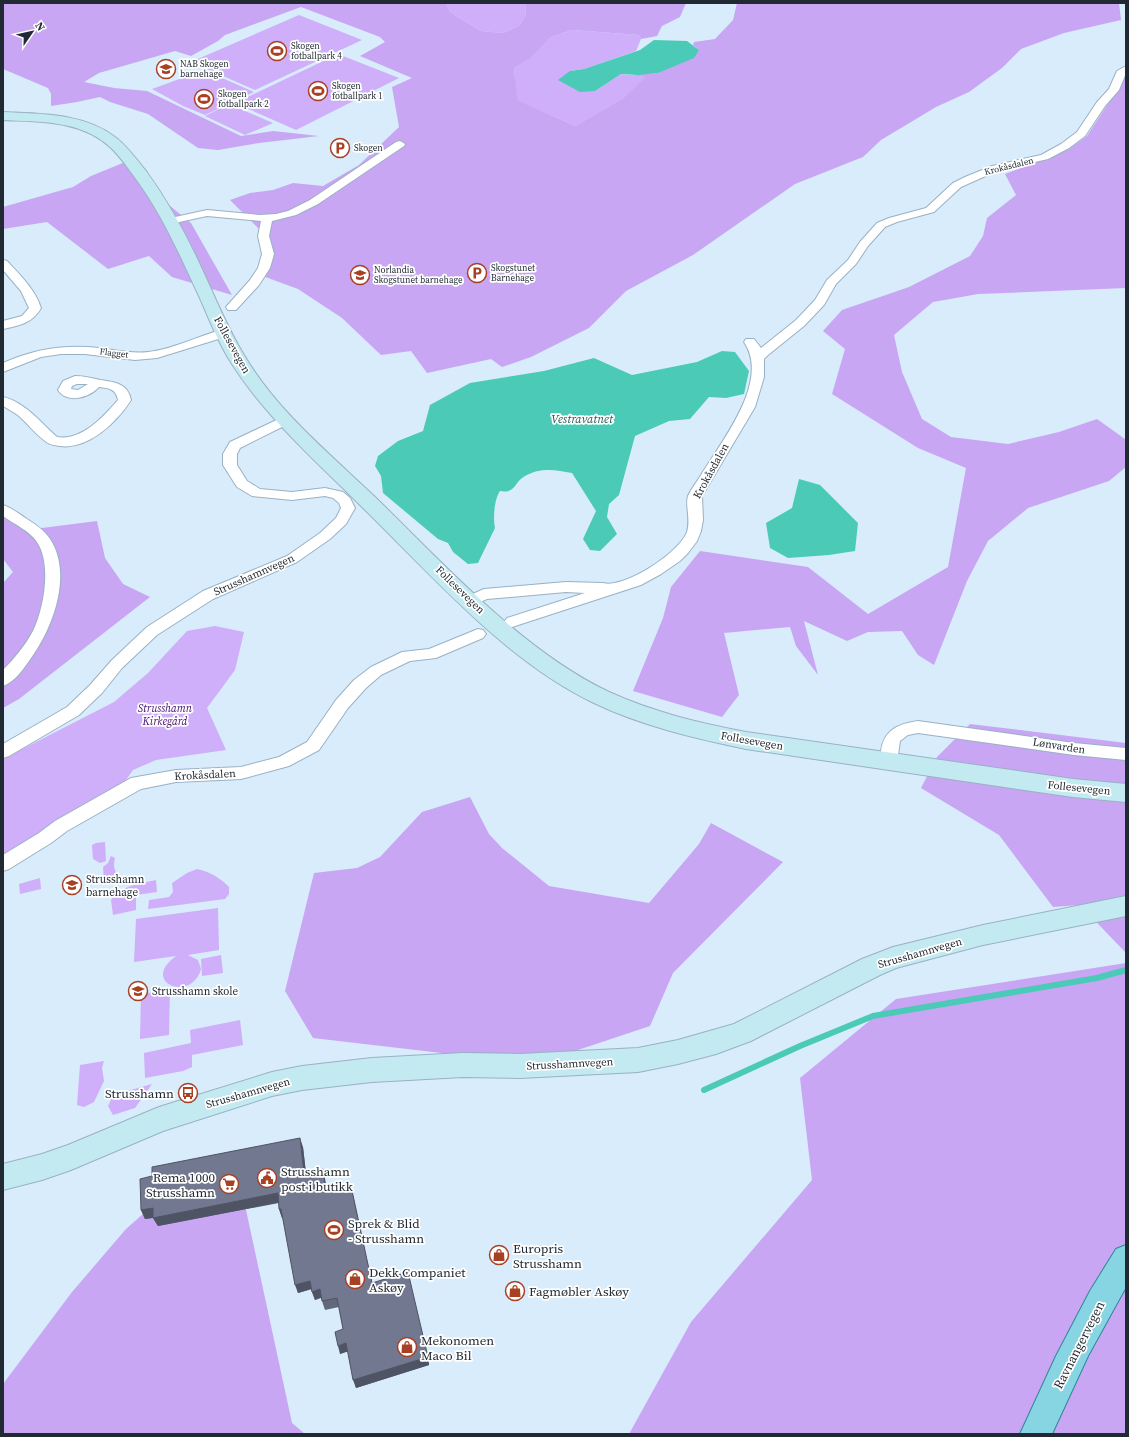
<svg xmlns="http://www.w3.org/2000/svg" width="1129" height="1437" font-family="'Source Serif 4',serif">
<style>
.green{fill:#cfaefa}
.forest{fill:#c8a6f4}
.water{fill:#4bcab8}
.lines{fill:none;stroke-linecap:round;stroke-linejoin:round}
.stream{stroke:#4bcab8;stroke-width:6}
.street-casing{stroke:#99b1c4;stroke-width:2}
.secondary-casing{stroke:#99b1c4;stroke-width:2}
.primary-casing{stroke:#2f8698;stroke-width:2}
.street{fill:#fff;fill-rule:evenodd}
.secondary{fill:#c3eaf1;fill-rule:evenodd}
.primary{fill:#87d4e2;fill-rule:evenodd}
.wall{fill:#61677c}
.shaded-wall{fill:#4f5465}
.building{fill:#717890;stroke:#4f5465}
.labels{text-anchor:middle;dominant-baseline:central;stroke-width:3.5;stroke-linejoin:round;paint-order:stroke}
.far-poi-label{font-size:9px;fill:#212a32;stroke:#fff;text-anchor:start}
.far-street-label{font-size:9px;fill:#212a32;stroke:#fff}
.street-label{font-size:11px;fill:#212a32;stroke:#fff}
.park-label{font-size:11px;font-style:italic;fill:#3f0b67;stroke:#fff}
.poi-label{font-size:11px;fill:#212a32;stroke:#fff;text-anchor:start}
.water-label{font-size:12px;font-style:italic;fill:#275c53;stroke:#fff}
.near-poi-label{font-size:13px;fill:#212a32;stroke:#fff;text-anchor:start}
.near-street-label{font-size:13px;fill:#212a32;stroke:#fff}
</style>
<rect width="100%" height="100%" fill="#d8ecfc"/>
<path class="green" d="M446,3H525L526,14L520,25L503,33L481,31L450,12Z
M299,15L362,40L255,90L191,62Z
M572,30L639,35L641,39L636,51L584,69L570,71L580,91H595L621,74L647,77L623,98L575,126L516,100L514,68L530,59L551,37Z
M338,54L399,78L296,130L235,103Z
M204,70L254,92L205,115L183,106L152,89Z
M229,104L273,123L245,135L205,116Z
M215,626L244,632L235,670L207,708L226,750L156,760L133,770L124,783L3,859V759L114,702L148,673L187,631Z
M105,842L106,861L100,863L93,859L92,845L96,843Z
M111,856L115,858C113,865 114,870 118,875L115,877L116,880L104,883L103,867L108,863Z
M197,869C211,872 220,878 229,887V894L225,899L148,909L149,900L169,897L173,892L172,883L187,873Z
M40,878L41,889L20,894L19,884Z
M156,880L157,892L136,895V910L113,915L111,900C122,885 138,884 156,880Z
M218,908L219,950L188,955L198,960L201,969C192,1003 139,983 176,956L134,962L136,919Z
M221,955L223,973L202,976L201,959Z
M170,989L169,1035L140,1039L141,994Z
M240,1020L243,1045L192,1055V1067L183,1071L145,1078L144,1053L191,1043L190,1030Z
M104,1061L102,1068L104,1081L94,1102L84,1107L77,1105L80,1065Z
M152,1084L135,1108L113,1115L108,1106L113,1095Z"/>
<path class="forest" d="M3,3H446L450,12L481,31L503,33L520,25L526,14L525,3H686L680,17L662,26L657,36L641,39L639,35L572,30L551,37L530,59L514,68L517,100L575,126L623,98L646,77L629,75L658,73L699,50L693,45L694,42L715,39L733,20L737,3H1119L1121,20L1064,33L1021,49L1002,68L969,92L936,107L881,140L863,157L795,184L693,255L626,291L589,328L531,357L502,367L491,359L427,373L411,351L381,355L342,318L298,289L260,275L266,257L261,231L230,200L250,193L273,190L293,183L323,186L359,165L399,127L392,87L412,78L360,56L385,42L380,37L301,7L225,35L218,41L191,56L175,51L99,73L84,82L114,88L147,91L241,136L273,131L319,136L259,143L218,150L198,148L148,114L110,102L100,97L77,102L51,106V94L48,88L3,69Z
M1124,76H1126V288L978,294L933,302L894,335L902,372L922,419L951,437L1008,444L1059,432L1097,419L1125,439L1126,467L1109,481L1028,508L988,541L967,581L934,665L918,655L902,631L868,632L847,641L804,621L818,675L796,646L790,627L724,633L739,695L722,717L633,691L663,618L671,587L700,551L808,567L868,614L948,567L966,468L918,448L832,394L845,349L823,331L842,310L909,287L970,256L983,236L987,218L1016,195L1005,174L1069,149L1087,136L1124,79Z
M135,158L138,180L191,223L232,295L172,277L149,256L108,269L47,222L3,229V207L73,187L91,176Z
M7,512L26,530L97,521L105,558L123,584L150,597L19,699L3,708V583L13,572L3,559V517Z
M970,724L1126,743V953L1080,905L1053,907L999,835L921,788L937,757Z
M470,797L489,834L502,848L549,886L649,903L699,844L711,823L783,862L673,973L650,1026L536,1064L313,1038L285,991L314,873L357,868L380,857L422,812Z
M1126,963V1434H629L691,1322L812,1180L800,1078L896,999Z
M178,1183L243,1196L292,1423L305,1434H3V1384L72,1292L126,1229Z"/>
<path class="water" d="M654,40L687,41L699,50L694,58L658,73L638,75L621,74L595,91L580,92L558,80L570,71L584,69L640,50Z
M722,351L735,352L749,371L744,394L726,398L709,397L690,419L669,421L635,436L619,495L609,504L607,517L617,534L600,551L590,550L583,539L596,511L572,473C556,470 541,467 525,476C514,482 516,494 500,491C494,500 493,518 495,528L478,563L468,564L453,552L448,543L438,539L383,493L381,476L375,466L378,456L398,441L423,431L430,405L470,383L544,371L594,358L632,375L697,362Z
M799,479L820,485L858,523L855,551L829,555L788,558L770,548L766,523L792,508Z"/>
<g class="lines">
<path class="stream" d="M704,1090L800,1046L873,1016L1097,978L1126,970"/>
<g class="street-casing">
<path id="street" d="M1126,66V73L1119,90L1105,106L1085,136L1069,148L1048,159L999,170L961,187L934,212L897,222L885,227L868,246L856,264L836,284L824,305L804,326L768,355L764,359V377L755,407L702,496L703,520L701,531L697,541L688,553L680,561L661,574L641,585L512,627L507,626L504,622L507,618L585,593L566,592L487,599L471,606L466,605L464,601L466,597L484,589L566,582L603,583C624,589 679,553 687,532C691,519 685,505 688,496C691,489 697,482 701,475C721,442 771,381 744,342L746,339H754L761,348L796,320L815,300L827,280L848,260L860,242L877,223L889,218L926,208L953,183L965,177L992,166L1041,155L1061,144L1077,132L1097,102L1109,89L1117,71Z
M400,141L405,144L404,146L318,204L296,215L272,221L269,236L274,254L270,268L259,285L236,310H228L226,307L250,280L258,268L262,254L258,236L261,221L207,216L170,224L164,221L166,219L207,210L260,215L276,214L288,211L310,200L396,142Z
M3,260L7,261C20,275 35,289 41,308C33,323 18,326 3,329V321L22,316L29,308L21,291L3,270Z
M224,329L228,330L230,333L228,336L157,358L135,360L85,354H61L41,357L3,372V363C34,349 65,344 99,348C115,350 131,354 148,352C174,349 198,336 224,329Z
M75,376C84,376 91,378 100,380C114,382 128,383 131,400C117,422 88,450 60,446C56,445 51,445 48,443C37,436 28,424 19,416C14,412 8,409 3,406V397C25,402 41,423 57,437C82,441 103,417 118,400C116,389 109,388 99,387C89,398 67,404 58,390L63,381ZM77,384H88L78,390L71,389L72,386Z
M285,416L290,417L292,420L290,423L240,448L237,454V465L247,481L260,489L292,492L325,488L343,492L350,498L355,508L346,524L330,539L297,562L213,599L157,635L122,668L102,693L79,715L9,756L3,758V744L67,707L90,685L112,660L147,627L203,591L287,556L320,533L336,518L341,508L339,503L333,498L325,496L292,500L252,496L237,487L223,465V454L230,442Z
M3,505C12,508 19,514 27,519C35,524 44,530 50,539C73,574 53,628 31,658C24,668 15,682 3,686V670C14,659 25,646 33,631C44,609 52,564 37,542C30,531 14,524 3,516Z
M478,629L483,630L486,634L483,638L436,658L410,661L381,675L366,688L348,708L319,750L289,766L241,779L176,782L141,789L67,831L51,843L9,869L3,871V855L39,833L55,821L131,778L176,770L241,767L279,757L307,742L336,700L354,680L371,667L402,652L429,649Z
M918,721L1074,743L1126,748V760L1074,755L918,733L908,735L900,741L897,762L895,766L889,768L883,766C880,761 881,757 881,751C884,729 899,724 918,721Z"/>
</g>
<g class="secondary-casing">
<path id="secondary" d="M3,112C41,114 84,113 115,137C127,146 137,160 146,171C170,204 189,240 206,278C218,304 229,331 244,355C277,411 329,453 375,497C445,565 521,650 609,692C653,712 699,723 746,732L1073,779L1126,784V802L1073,797L746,749C694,738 642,726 594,703C505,661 430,573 360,505C313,458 262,414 227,356C218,340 210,322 203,305C183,262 164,217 136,179C128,168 120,156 110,147C81,120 40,122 3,120Z
M1126,896V916L983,945L896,968L880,975L751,1041L716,1054L678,1064L638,1072L520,1078L463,1077L372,1082L302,1090L272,1096L163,1131L71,1170L42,1180L3,1190V1164L42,1154L68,1145L159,1107L272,1072L302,1066L372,1058L463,1053L520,1054L638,1048L678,1040L734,1024L862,959L893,947L983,925Z"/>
</g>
<g class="primary-casing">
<path id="primary" d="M1126,1245V1287L1088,1356L1052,1434H1020L1056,1356L1090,1291L1116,1249Z"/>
</g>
<use href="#street" class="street"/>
<use href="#secondary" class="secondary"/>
<use href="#primary" class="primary"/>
</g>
<path class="wall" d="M303,1147L306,1173L323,1169L325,1179L326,1186L353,1195L372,1283L428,1357L429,1365L356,1388L348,1351L340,1354L343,1329L339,1307L325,1310L321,1298L315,1300L311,1289L298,1293L283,1218H282L279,1209V1203L158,1226L153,1218L145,1219L141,1210L152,1176Z"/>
<path class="shaded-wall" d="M300,1138L303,1147L307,1182L304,1173Z
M323,1169L325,1179L327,1195L325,1186Z
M278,1193L281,1202L158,1226L153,1218Z
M153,1208L158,1217L145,1219L141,1210Z
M279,1209H281L284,1218H282Z
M310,1281L312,1289L298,1293L295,1285Z
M320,1289L322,1297L315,1300L312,1292Z
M346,1343L349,1351L340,1354L338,1346Z
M428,1357L429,1365L356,1388L353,1380Z"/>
<path class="building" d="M300,1138L304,1173L323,1169L325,1186L336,1183L338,1189L351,1186L372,1283L408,1272L428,1357L353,1380L346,1343L338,1346L335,1332L343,1329L337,1298L322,1301L320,1289L312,1292L310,1281L295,1285L281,1209H279L278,1193L153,1218V1208L141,1210L140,1179L152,1176V1167Z"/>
<defs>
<g id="stadium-ring" transform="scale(1)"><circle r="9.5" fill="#fff" stroke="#a84024" stroke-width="1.5"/><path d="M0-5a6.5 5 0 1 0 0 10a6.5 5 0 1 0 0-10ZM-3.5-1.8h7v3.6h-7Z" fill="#a84024"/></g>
<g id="school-ring" transform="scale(1)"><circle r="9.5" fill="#fff" stroke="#a84024" stroke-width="1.5"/><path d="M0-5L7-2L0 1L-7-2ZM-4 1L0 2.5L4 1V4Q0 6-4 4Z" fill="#a84024"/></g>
<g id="parking-ring" transform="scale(1)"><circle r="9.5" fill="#fff" stroke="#a84024" stroke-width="1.5"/><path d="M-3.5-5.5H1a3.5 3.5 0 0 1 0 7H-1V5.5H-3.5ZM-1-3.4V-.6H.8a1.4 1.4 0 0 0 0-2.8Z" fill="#a84024"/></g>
<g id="bus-ring" transform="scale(1)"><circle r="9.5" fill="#fff" stroke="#a84024" stroke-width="1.5"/><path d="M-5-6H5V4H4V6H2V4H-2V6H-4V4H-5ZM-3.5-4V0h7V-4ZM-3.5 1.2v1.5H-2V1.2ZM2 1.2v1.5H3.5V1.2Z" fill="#a84024"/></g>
<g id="civic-ring" transform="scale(1)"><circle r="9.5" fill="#fff" stroke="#a84024" stroke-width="1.5"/><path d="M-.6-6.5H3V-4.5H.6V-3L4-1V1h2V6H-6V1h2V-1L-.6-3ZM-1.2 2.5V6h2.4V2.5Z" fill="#a84024"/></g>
<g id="supermarket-ring" transform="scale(1)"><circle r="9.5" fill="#fff" stroke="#a84024" stroke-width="1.5"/><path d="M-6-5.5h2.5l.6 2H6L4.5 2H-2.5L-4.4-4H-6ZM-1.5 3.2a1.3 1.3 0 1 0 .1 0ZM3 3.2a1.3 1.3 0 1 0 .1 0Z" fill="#a84024"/></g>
<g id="shop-ring" transform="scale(1)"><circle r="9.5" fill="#fff" stroke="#a84024" stroke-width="1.5"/><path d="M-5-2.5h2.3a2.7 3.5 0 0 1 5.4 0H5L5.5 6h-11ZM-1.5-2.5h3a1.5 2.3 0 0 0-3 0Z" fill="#a84024"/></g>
</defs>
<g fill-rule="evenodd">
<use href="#stadium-ring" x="277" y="51"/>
<use href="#school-ring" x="166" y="69"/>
<use href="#stadium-ring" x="318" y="91"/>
<use href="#stadium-ring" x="204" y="99"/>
<use href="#parking-ring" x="340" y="148"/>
<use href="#parking-ring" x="477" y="273"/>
<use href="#school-ring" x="360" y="275"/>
<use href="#school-ring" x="72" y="885"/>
<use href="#school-ring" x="138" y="991"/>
<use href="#bus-ring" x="188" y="1093"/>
<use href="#civic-ring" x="267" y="1178"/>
<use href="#supermarket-ring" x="229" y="1184"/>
<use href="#stadium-ring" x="334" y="1230"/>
<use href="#shop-ring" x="499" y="1255"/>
<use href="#shop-ring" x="355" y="1279"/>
<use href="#shop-ring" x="515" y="1291"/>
<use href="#shop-ring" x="407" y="1347"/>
</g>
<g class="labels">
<g class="far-poi-label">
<text x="291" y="46">Skogen<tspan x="291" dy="10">fotballpark 4</tspan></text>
<text x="180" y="64">NAB Skogen<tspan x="180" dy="10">barnehage</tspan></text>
<text x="332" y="86">Skogen<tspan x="332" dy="10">fotballpark 1</tspan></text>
<text x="218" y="94">Skogen<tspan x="218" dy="10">fotballpark 2</tspan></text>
<text x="354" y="148">Skogen</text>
<text x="491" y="268">Skogstunet<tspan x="491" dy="10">Barnehage</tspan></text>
<text x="374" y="270">Norlandia<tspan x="374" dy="10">Skogstunet barnehage</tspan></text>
</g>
<g class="far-street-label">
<text transform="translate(1009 166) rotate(-14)">Krokåsdalen</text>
<text transform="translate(114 353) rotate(7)">Flagget</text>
</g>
<g class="street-label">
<text transform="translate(232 345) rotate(61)">Follesevegen</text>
<text transform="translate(711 471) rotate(-61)">Krokåsdalen</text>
<text transform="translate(254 575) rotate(-24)">Strusshamnvegen</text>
<text transform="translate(460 590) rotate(44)">Follesevegen</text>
<text transform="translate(752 741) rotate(10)">Follesevegen</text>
<text transform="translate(1059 746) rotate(9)">Lønvarden</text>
<text transform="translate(205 775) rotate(-3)">Krokåsdalen</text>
<text transform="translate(1079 788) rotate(6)">Follesevegen</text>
<text transform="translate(920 953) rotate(-16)">Strusshamnvegen</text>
<text transform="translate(570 1064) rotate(-3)">Strusshamnvegen</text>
<text transform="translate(248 1093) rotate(-16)">Strusshamnvegen</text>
</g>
<g class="park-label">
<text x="165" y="708">Strusshamn<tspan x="165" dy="13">Kirkegård</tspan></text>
</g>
<g class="poi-label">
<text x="86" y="879">Strusshamn<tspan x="86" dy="13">barnehage</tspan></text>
<text x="152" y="991">Strusshamn skole</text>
</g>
<g class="water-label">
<text x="582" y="419">Vestravatnet</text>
</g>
<g class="near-poi-label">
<text x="174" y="1093" text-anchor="end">Strusshamn</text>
<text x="281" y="1171">Strusshamn<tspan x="281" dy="15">post i butikk</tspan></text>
<text x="215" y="1177" text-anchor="end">Rema 1000<tspan x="215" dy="15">Strusshamn</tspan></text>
<text x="348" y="1223">Sprek &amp; Blid<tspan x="348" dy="15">- Strusshamn</tspan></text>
<text x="513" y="1248">Europris<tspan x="513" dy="15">Strusshamn</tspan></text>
<text x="369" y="1272">Dekk Companiet<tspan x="369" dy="15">Askøy</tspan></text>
<text x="529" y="1291">Fagmøbler Askøy</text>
<text x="421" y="1340">Mekonomen<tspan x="421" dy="15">Maco Bil</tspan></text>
</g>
<g class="near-street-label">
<text transform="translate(1079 1345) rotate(-63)">Ravnangervegen</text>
</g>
</g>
<rect width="1129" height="1437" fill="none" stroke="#212a32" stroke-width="8"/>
<g transform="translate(32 32) rotate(56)" stroke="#ffffff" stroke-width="3" paint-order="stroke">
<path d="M0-3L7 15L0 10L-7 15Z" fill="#212a32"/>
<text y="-6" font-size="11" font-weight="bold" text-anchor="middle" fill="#212a32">N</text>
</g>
</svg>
